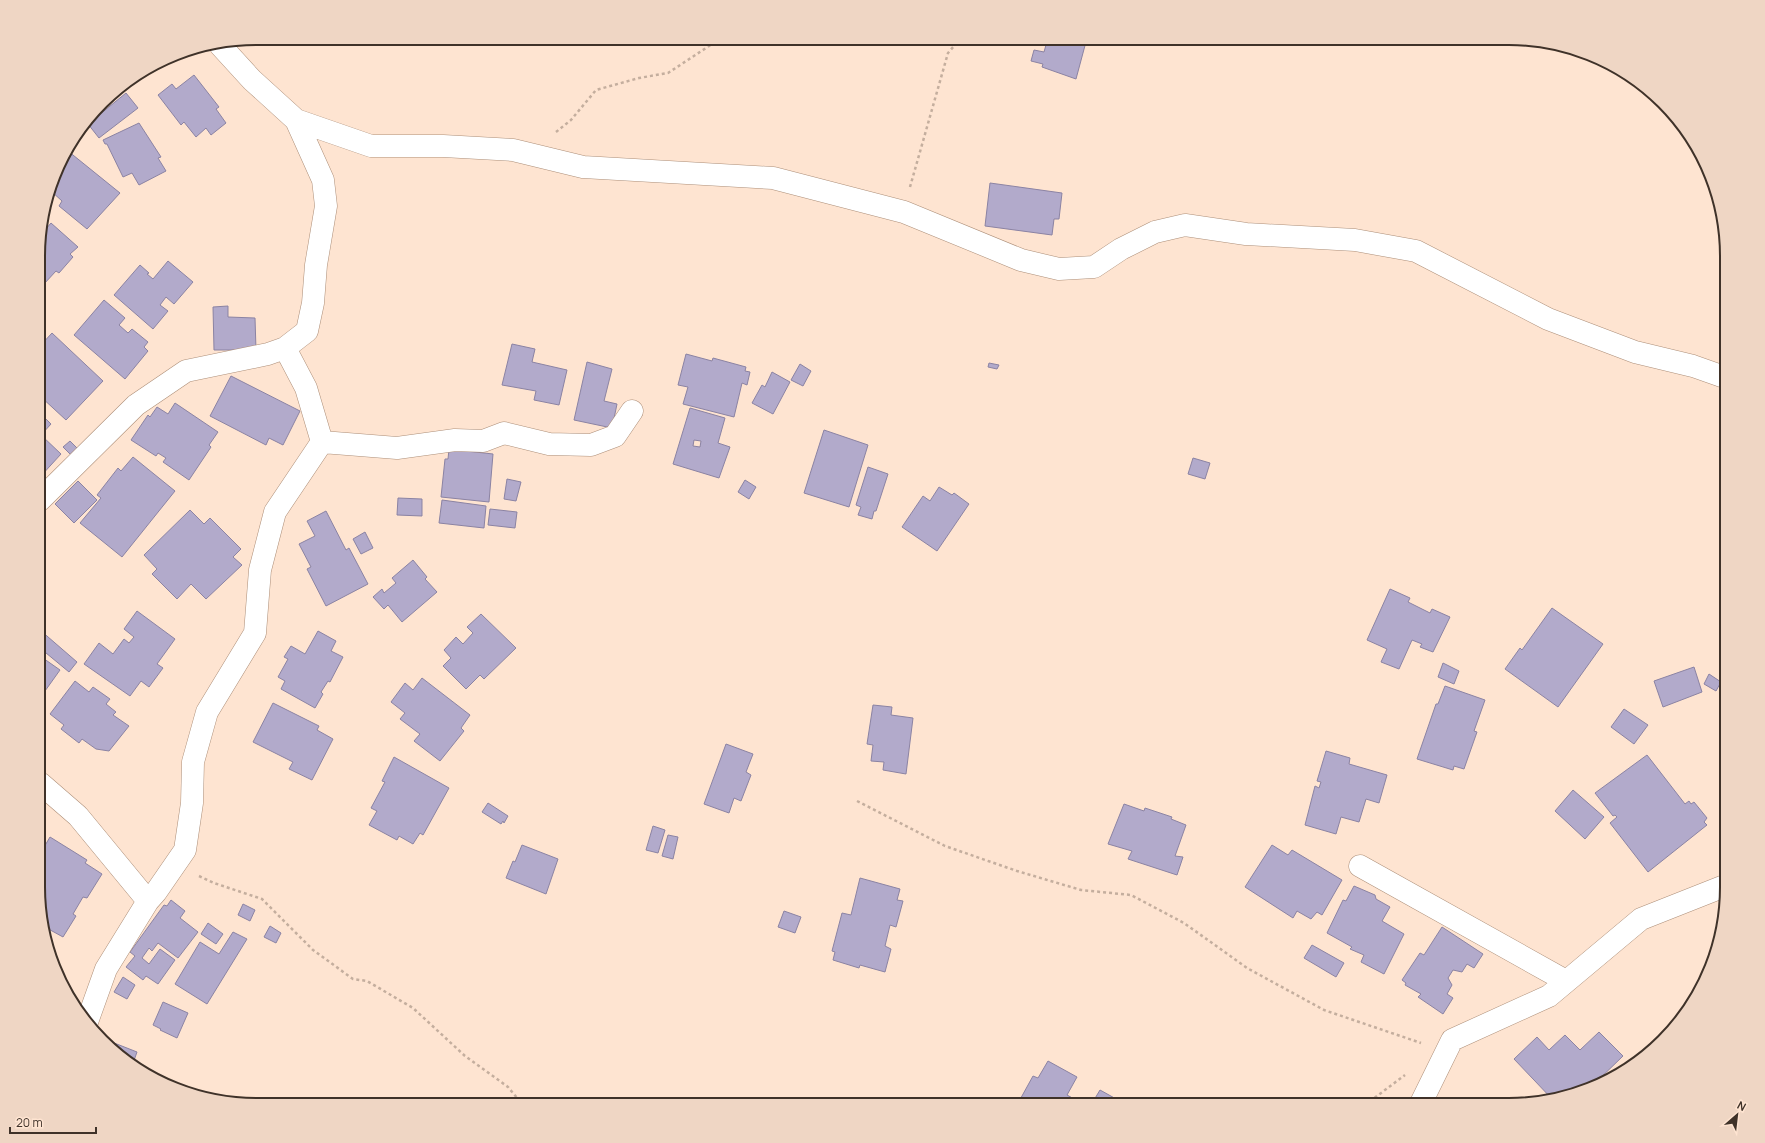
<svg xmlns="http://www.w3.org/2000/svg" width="1765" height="1143" font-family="Manrope,sans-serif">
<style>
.building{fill:#b2aacb;stroke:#8b83a3;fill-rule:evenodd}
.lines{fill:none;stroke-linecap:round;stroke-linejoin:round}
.minor-casing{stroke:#ad8f79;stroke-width:23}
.path{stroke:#c4ae9e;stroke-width:2.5;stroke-dasharray:3 3;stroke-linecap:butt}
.minor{stroke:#fff;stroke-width:22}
.rim{fill:none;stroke:#3f3229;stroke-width:2}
</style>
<rect width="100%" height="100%" fill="#fee4d1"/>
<path class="building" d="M641,38H653L651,43Z
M1048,38H1087L1076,79L1042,67L1043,64L1031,61L1034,50L1044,52Z
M194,75L219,107L216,109L226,123L211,135L206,128L196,137L184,122L181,125L158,95L172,84L176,89Z
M126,93L138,108L99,138L88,124Z
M139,123L161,157L158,158L166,171L139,185L132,173L123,177L107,144H105L103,140Z
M68,151L120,193L87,229L59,206L62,201L51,191L60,160Z
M990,183L1062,193L1059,219H1054L1052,235L985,226Z
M51,223L78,247L70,254L73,257L59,273L56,271L44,284L40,281V236Z
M168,261L193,282L174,304L166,297L160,305L168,311L153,329L114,295L140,265L149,273L147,274L153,279Z
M104,300L125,318L119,325L128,333L132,329L148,342L144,347L148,351L125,379L74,335Z
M228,306V317L255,318L256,350H214L213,307Z
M52,333L103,381L66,420L40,396V346Z
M512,344L535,349L532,362L567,370L559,405L534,400L536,391L502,385Z
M686,354L712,361L713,358L746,367L745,371L750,372L747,385L742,383L734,417L683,404L688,387L678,385Z
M587,362L612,369L604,401L617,404L612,428L574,420Z
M989,363L999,365L997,369L988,367Z
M800,364L811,371L803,386L791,380Z
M772,372L790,382L773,414L752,403L762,385L765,387Z
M231,376L300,411L283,445L269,438L266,445L210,416Z
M175,403L218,432L209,445L211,447L189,480L163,462L166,458L158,453L156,456L131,440L148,415L150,417L157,407L168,414Z
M690,408L725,418L718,443L730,447L719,478L673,464ZM694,440L701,441L700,447L693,446Z
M40,413L51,424L41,435L61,454L40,477Z
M824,430L868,445L849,507L804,493Z
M70,441L79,450L72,456L63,447Z
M449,449L493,454L489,502L441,497L445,459H448Z
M133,457L175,491L122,557L80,523L101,498L97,495L118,468L121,471Z
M1193,458L1210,463L1205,479L1188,474Z
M868,467L888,474L876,511H874L872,519L858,515L861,507L856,505Z
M507,479L521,482L516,501L504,499Z
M745,480L756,487L749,499L738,492Z
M78,481L97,500L74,523L55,504Z
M939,487L952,495L954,493L969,504L937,551L902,527L923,496L930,501Z
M398,498L422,499V516L397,515Z
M442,500L486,506L484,528L439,523Z
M490,509L517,512L515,528L488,525Z
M190,510L204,524L210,518L241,549L233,557L242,565L206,599L191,584L177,599L152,574L157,569L144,555Z
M326,511L346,550L349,548L368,584L326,606L307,569L311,567L299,544L315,536L307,521Z
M365,532L373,548L361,554L353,539Z
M413,560L427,577L425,579L437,592L402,622L388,605L384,609L373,597L382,589L384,593L396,583L392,578Z
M1390,589L1410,598L1408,602L1430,613L1432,609L1450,617L1433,652L1420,647L1422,644L1412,640L1399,669L1381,662L1387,649L1367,640Z
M1552,608L1603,644L1558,707L1505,669L1520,648L1522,650Z
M137,611L175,639L157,664L163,668L149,687L141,681L130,696L84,664L99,643L113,654L124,639L129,643L134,637L124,629Z
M481,614L516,648L484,679L480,675L466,689L443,666L451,658L444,650L456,637L463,644L473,633L467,627Z
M40,630L77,662L69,672L40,648Z
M318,631L336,641L331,651L343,657L330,682L328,681L321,692L323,694L315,708L281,689L285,681L278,677L288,659L284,657L291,646L305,654Z
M40,656L60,670L40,698Z
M1443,663L1459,671L1454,684L1438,677Z
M1694,667L1702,692L1663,707L1654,681Z
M1709,674L1721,682L1716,691L1704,684Z
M422,678L470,715L461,728L464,731L440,761L414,741L420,734L400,719L405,713L391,702L405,683L413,690Z
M75,681L89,692L93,687L110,699L106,704L116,712L113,715L129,726L109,751L96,749L82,739L79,743L61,729L64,725L50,714Z
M1445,686L1485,700L1474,731L1477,732L1464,769L1454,766L1453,770L1417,759L1436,704H1438Z
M273,703L319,726L317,730L333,739L312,780L289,769L293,762L253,742Z
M873,705L892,707L891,715L913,718L906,774L883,770L884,762L871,761L873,745L867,744Z
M1624,709L1648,725L1634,744L1611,727Z
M726,744L753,754L746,772L751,775L741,801L734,798L729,813L704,804Z
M1326,751L1350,758L1349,764L1387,775L1379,803L1366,799L1359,822L1341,817L1336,834L1305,825L1315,786L1319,788L1321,782L1317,781Z
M1647,755L1685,804L1689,801L1691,804L1694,802L1707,818L1704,822L1707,825L1648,872L1610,823L1617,817L1615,815L1613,816L1595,793Z
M394,757L449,788L423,835L420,833L413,844L399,836L397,840L369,825L377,811L371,808L385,782L382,781Z
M1573,790L1604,817L1585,839L1555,811Z
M488,803L508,816L504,823L503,821L501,824L482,812Z
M1124,804L1144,811L1145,808L1172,817L1171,819L1186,825L1175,856L1183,857L1177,875L1128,859L1132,851L1108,844Z
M653,826L665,830L658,853L646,850Z
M668,835L678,837L673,859L662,856Z
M50,837L87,860L85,863L102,874L87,898L83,897L73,914L76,916L63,937L43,926L40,916V854Z
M522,845L558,859L546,894L506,878L513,861L515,862Z
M1272,845L1288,855L1292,850L1342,880L1322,915L1317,912L1311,919L1297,911L1293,918L1245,887Z
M860,878L900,889L897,900L903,901L896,927L890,925L885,946L891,949L885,972L860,965L859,968L833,960L835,952L832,951L842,913L851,915Z
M1354,886L1375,895L1376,899L1390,907L1382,921L1404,934L1384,974L1361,962L1364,955L1350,949L1352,947L1327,933L1343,900L1346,901Z
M171,900L185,911L180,918L198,932L178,958L158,943L152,951L149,948L142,958L149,964L160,949L175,960L158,984L146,976L143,980L126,967L135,956L130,952L164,905L167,906Z
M243,904L255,910L250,921L238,915Z
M784,911L801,917L795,933L778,927Z
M208,923L223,934L216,944L201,934Z
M270,926L281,933L276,943L264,937Z
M1442,927L1483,954L1474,968L1467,964L1462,972L1453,970L1448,978L1452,985L1447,994L1453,998L1443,1014L1418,997L1421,994L1405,985L1406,983L1402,980L1420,953L1424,955Z
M233,932L247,939L207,1004L175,984L200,942L219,954Z
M1312,945L1344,963L1336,977L1304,958Z
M123,977L135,985L127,999L114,992Z
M163,1002L188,1013L177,1038L160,1030L161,1029L153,1025Z
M1599,1032L1623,1056L1591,1087L1566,1098L1553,1100L1514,1059L1537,1037L1549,1050L1565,1035L1580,1050Z
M99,1037L137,1052L132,1066L102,1041Z
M1048,1061L1077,1077L1067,1095L1085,1105H1017L1033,1076L1038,1078Z
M1100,1090L1127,1105H1091Z"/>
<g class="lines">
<g class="minor-casing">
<path id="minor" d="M220,45L252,80L296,120L371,146H443L513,150L583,167L773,178L904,212L1021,260L1059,269L1094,267L1121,249L1155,232L1185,225L1246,234L1355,240L1416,251L1548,319L1635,352L1693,366L1727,378
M285,348L307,331L313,303L316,265L326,206L323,180L296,120
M40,500L136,405L186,371L268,354L285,348L306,388L322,442
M40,783L78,816L148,901
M1360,866L1566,981
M87,1022L106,969L148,901L156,892L185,850L192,803L193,762L207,712L255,633L260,570L275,512L322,442L397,448L455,440L483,441L504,433L549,444L591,445L615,436L632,411
M1420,1105L1452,1040L1549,996L1641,919L1727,885"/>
</g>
<path class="path" d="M556,132L571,120L596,90L639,78L668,73L709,46L719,38
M910,187L948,53L961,38
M857,801L945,846L1017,871L1081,890L1131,895L1184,923L1247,968L1324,1010L1421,1043
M199,876L214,883L262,899L313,950L353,979L367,981L413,1008L465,1056L508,1087L523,1105
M1365,1105L1405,1075"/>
<use href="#minor" class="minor"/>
</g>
<path d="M0 0H1765V1143H0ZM256 45H1509A211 211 0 0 1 1720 256V887A211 211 0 0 1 1509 1098H256A211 211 0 0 1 45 887V256A211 211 0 0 1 256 45Z" fill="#efd6c4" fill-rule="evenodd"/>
<path class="rim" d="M256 45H1509A211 211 0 0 1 1720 256V887A211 211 0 0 1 1509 1098H256A211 211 0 0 1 45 887V256A211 211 0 0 1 256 45Z"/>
<g transform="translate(1737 1115) rotate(28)" stroke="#fee4d1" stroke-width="3" paint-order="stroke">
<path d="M0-3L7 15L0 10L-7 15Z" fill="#3f3229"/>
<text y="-6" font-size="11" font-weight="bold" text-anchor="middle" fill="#3f3229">N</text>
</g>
<path d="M10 1127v6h86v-6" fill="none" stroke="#3f3229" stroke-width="2"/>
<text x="16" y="1127" font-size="12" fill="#3f3229" stroke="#fee4d1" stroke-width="3" paint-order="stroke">20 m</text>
</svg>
